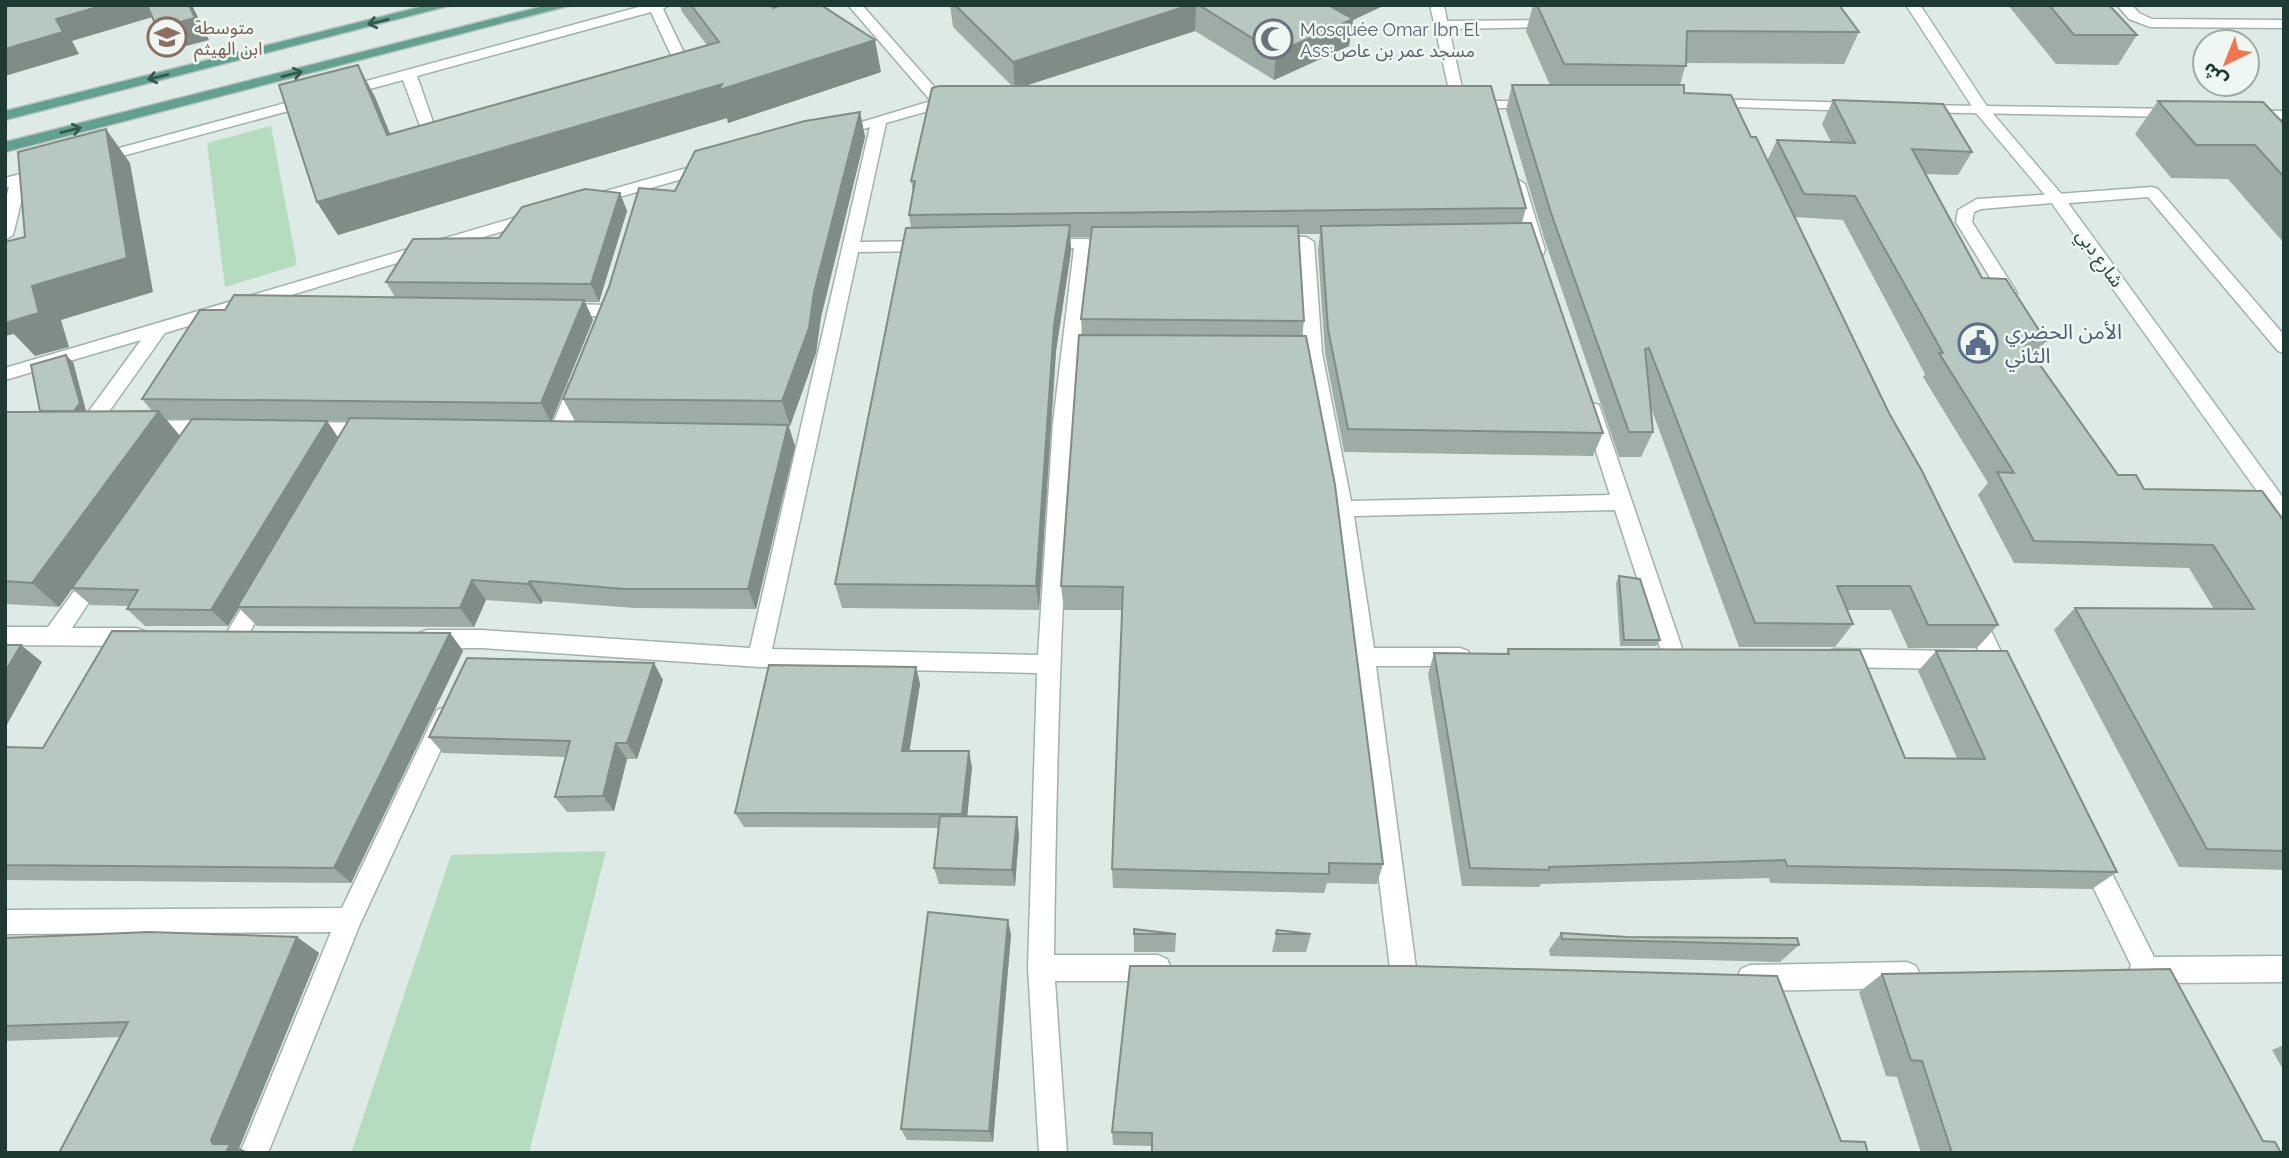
<svg xmlns="http://www.w3.org/2000/svg" width="2289" height="1158" font-family="Raleway,'Noto Sans Arabic',sans-serif">
<style>
.green{fill:#b6dcbf}
.lines{fill:none;stroke-linecap:round;stroke-linejoin:round}
.lane-casing{stroke:#a1b2ac;stroke-width:3}
.street-casing{stroke:#a1b2ac;stroke-width:3}
.secondary-casing{stroke:#9fb9af;stroke-width:3}
.primary-casing{stroke:#bcc4c2;stroke-width:3}
.lane{fill:#fff;fill-rule:evenodd}
.street{fill:#fff;fill-rule:evenodd}
.secondary{fill:#fff;fill-rule:evenodd}
.primary{fill:#62a18f;fill-rule:evenodd}
.wall{fill:#9daca5;fill-rule:evenodd}
.shaded-wall{fill:#808c86}
.building{fill:#b7c8c0;stroke:#808c86;stroke-width:2}
.oneway{stroke:#33594e}
.labels{text-anchor:middle;dominant-baseline:central;stroke-width:5;stroke-linejoin:round;paint-order:stroke}
.far-education-label{font-size:18px;fill:#785e54;stroke:#eff7f3;text-anchor:start}
.far-worship-label{font-size:18px;fill:#5b616d;stroke:#eff7f3;text-anchor:start}
.far-street-label{font-size:18px;fill:#1f3a32;stroke:#eff7f3}
.service-label{font-size:21px;fill:#4e5e75;stroke:#eff7f3;text-anchor:start}
</style>
<rect width="100%" height="100%" fill="#deeae5"/>
<path class="green" d="M271,126L297,265L225,287L207,143Z
M606,851L529,1153H351L451,855Z"/>
<g class="lines">
<g class="lane-casing">
<path id="lane" d="M2152,187L2158,189L2284,335V353L2278,351L2148,197L2057,204L2049,199L2057,194Z"/>
</g>
<g class="street-casing">
<path id="street" d="M646,5H669L663,9L686,57L680,70L670,78L658,75L672,57L651,12L417,76L435,128L451,134V140L423,134L403,80L100,162H90L87,159L90,156Z
M848,5H862L945,99L960,100L962,103L960,106L942,107L886,123L860,242L930,241L938,246L930,251L858,252L772,649L1038,655L1053,423L1074,248L1043,249L1035,244L1043,239H1089L1091,243C1063,480 1057,717 1054,955H1158L1167,959L1171,968L1167,977L1158,981H1055L1067,1153H1039L1028,968L1037,673L759,667L482,648H427L419,645L416,639L419,633L427,630H482L750,648L870,127L837,137L829,132L931,101Z
M1430,5H1444L1447,21L1560,20L1562,23L1555,27L1449,29L1465,101H1533L1540,105L1538,108H1453Z
M2117,5H2132L2139,13L2152,19L2284,20V28L2150,27L2129,19Z
M1709,99L1858,103L1865,107L1858,111L1704,106V100Z
M1918,105L2177,109L2184,113L2177,117L1913,112V106Z
M2247,110L2284,111V119L2242,117V111Z
M708,162L716,167L714,170L591,205L583,200L585,197Z
M47,167L55,172L53,175L26,182L13,235L5,240V203L9,187L5,188V178Z
M1517,179L1525,184L1545,250L1543,254L1537,255L1529,250L1509,184Z
M2057,194L2063,196V202L1981,209L1974,212L1972,222L2017,293L2008,299L2002,297L1956,222L1958,210L1977,199Z
M537,211L545,216L543,219L165,333L93,434H79L76,429L141,340L5,380V368Z
M1273,237H1306L1314,242L1322,353L1351,501L1610,495L1583,410L1592,403L1599,405L1685,657L1682,663L1674,666L1666,663L1663,657L1615,510L1354,516L1374,648H1460L1468,651L1471,657L1468,663L1460,666H1376L1416,968L1412,977L1403,981L1394,977L1390,968L1333,509L1304,353L1298,247L1267,246V238Z
M561,304L608,305L617,311L608,317L555,314L552,310L555,306Z
M578,378L587,384L570,431L567,436H553L550,431L569,384Z
M213,420L222,427C216,438 141,439 134,428L144,421Z
M305,422L371,423L381,430C374,441 302,439 295,429Z
M97,567L104,569L107,575L72,628H136L144,631L147,637L144,643L136,646L5,645V627H48L90,569Z
M262,584L269,586L273,592L269,598L243,644L235,647L227,644L224,638L227,632L255,586Z
M1973,607L1981,610L1984,616L2012,675L2009,682L2001,684L1993,682L1990,675L1962,616L1965,610Z
M1835,649L1957,651L1965,654L1968,660L1965,666L1957,669L1835,667L1827,664L1824,658L1827,652Z
M445,707L453,710L456,717L360,924L268,1153H240L331,932L5,934V910L342,908L437,710Z
M2091,847L2100,850L2154,957L2284,956V982L2164,983L2161,989L2152,993L2143,989L2139,982L2133,979L2129,970L2131,965L2079,858L2082,850Z
M1907,962L1916,966L1920,975L1916,984L1907,988L1750,991L1741,987L1737,978L1741,969L1750,965Z"/>
</g>
<g class="secondary-casing">
<path id="secondary" d="M1906,5H1920L1988,108L2063,196L2284,499V522L2277,519L2051,202L1977,114Z"/>
</g>
<g class="primary-casing">
<path id="primary" d="M428,5H452L5,120V111Z
M548,5H572L5,152V142Z"/>
</g>
<use href="#lane" class="lane"/>
<use href="#street" class="street"/>
<use href="#secondary" class="secondary"/>
<use href="#primary" class="primary"/>
</g>
<path class="wall" d="M680,5H771L773,8L881,72L728,123L727,118L338,235L317,202L375,97L390,134L707,45L682,12Z
M950,5H1385L1353,20L1349,46L1274,80L1195,31L1025,86L1526,208L1522,223L1603,433L1593,456L1344,452L1325,353L1318,250L1320,234H1299L1304,321L1302,336L1383,864L1377,884L1327,883L1324,893L1113,888L1112,869L1122,610H1064L1061,586L1082,335L1081,319L1091,237H1070L1071,251L1056,351L1039,610L842,608L835,584L911,228L909,215L913,192L911,181L1012,86L953,27Z
M1533,5H1839L1859,32L1844,64L1686,63L1680,85L1684,93L1751,137L1767,161L1777,140L1831,142L1822,124L1833,100L1972,152L1958,175L1925,174L1982,278L2046,341L2034,356L2118,475L2144,489L2284,521V870L2179,867L2054,630L2075,608L2214,609L2189,568L2014,563L1978,495L1988,483L1923,377L1925,374L1843,220L1794,217L1889,413L1998,625L1977,648H1908L1891,610H1847L1853,624L1835,647H1739L1650,405L1653,432L1641,457H1619L1544,238L1506,110L1512,85H1550L1526,31Z
M2008,5H2109L2137,35L2118,65L2056,64Z
M2158,101L2284,124V243L2228,179L2171,178L2135,134Z
M860,112L865,137L821,317L816,353L790,426H789L795,446L756,609L635,608L543,601L541,604L486,600L474,627L257,626L239,608L228,626H145L127,609L129,606L91,605L72,589L59,607L5,604V412H41L73,362L86,411V412L152,411L142,399L225,310L395,297L386,282L620,193L627,211L599,302H585L593,320L552,421H575L563,399L675,191ZM166,419H192L180,436ZM249,420L348,421L338,437L327,421Z
M1619,576L1660,640L1656,646H1620L1616,583Z
M450,633L463,651L351,883L5,880V747L43,748Z
M1508,649L1905,758H1957L1918,671L1936,651L2117,872L2092,889L1770,883L1769,878L1541,884L1539,887L1462,886L1428,674L1434,653L1506,654Z
M916,667L920,684L909,751L972,767L967,816L1019,834L1015,886L939,884L934,868L939,828L744,827L735,813Z
M663,680L637,759H627L614,811L567,812L555,797L566,757L443,753L429,737Z
M1008,920L1011,935L993,1142L907,1140L901,1129Z
M1277,930L1311,934L1306,952H1272Z
M1561,933L1627,937L1799,945L1780,962L1550,956L1549,950Z
M1134,934H1176L1175,952H1134Z
M297,937L319,953L239,1148L250,1153H59L120,1037L5,1041V938Z
M1882,974L2263,1141L2281,1153H1921L1897,1077L1886,1076L1859,992Z
M2284,1045V1071L2272,1050Z
M1112,1132L1841,1141L1868,1153H1151V1146L1113,1145Z"/>
<path class="shaded-wall" d="M104,5H149L156,16L72,41L79,54L5,76V49L56,19Z
M189,5H192L209,40L171,50L157,28Z
M1190,5H1196L1195,31L1015,89L1013,62Z
M1328,5H1385L1353,20L1349,46L1274,80L1276,53Z
M875,40L881,72L728,123L727,118L338,235L317,202Z
M358,65L375,97L404,168L387,135Z
M860,112L865,137L821,317L816,353L790,426L782,401L814,292Z
M106,129L130,163L153,292L61,320L69,347L35,356L14,334L5,336V302L32,286Z
M620,193L627,211L599,302L591,284Z
M1070,225L1071,251L1056,351L1039,610L1036,586L1054,325Z
M584,300L593,320L551,422L541,403Z
M66,355L73,362L86,411L81,418L74,411Z
M159,411L181,437L59,607L32,583Z
M327,421L339,439L237,607L239,608L228,626L211,610Z
M788,425L795,446L756,609L748,589Z
M472,580L486,600L474,627L460,608Z
M530,581L543,601L541,604L528,584Z
M450,633L463,651L351,883L334,868Z
M21,645L42,662L5,728V672Z
M654,663L663,680L637,759L627,743Z
M916,667L920,684L907,767L902,751Z
M616,743L627,759L614,811L603,796Z
M969,751L972,767L966,829L962,814Z
M1017,817L1019,834L1015,886L1012,870Z
M1008,920L1011,935L993,1142L989,1131Z
M297,937L319,953L239,1148L250,1153H226L213,1144L211,1140Z"/>
<path class="building" d="M5,5H104L56,19L63,32L5,49Z
M147,5H189L195,18L157,28Z
M691,5H771L773,8L781,5H821L875,40L719,90L722,84L317,202L279,85L358,65L387,135L719,42Z
M955,5H1190L1013,62Z
M1199,5H1328L1353,19L1276,53Z
M1537,5H1839L1859,32L1687,31L1686,66L1564,64Z
M2049,5H2109L2137,35H2074Z
M1512,85H1684V93L1731,95L1751,137H1756L1889,413L1922,471L1998,625H1928L1910,586H1837L1853,624L1755,623L1649,348L1645,349L1653,432H1629L1551,213Z
M939,86H1491L1526,208L909,215L915,181H911L932,88Z
M1833,100L1943,104L1972,152L1912,149L1982,278L2006,279L2046,341H2023L2118,475H2136L2144,489L2262,491L2284,521V851L2207,849L2075,608L2254,609L2213,545L2034,541L1997,472L2014,473L1939,353H1943L1855,196L1804,194L1777,140L1855,143Z
M2158,101L2263,102L2284,124V177L2255,145H2196Z
M860,112L814,292L809,328L782,401L563,399L609,287L639,188L675,191L695,151L805,121Z
M106,129L127,258L32,286L39,313L5,323V242L25,237L18,152Z
M585,189L620,193L591,284L386,282L413,239L499,238L522,207Z
M1531,223L1603,433L1348,429L1328,329L1321,226Z
M1070,225L1054,325L1036,586L835,584L906,228Z
M1298,226L1304,321L1081,319L1092,227Z
M234,295L584,300L541,403L142,399L200,310H225Z
M1079,335L1306,336L1335,485L1383,864L1329,863V874L1112,869L1123,587L1061,586Z
M66,355L80,403L74,411H40L31,365Z
M159,411L32,583L5,581V412Z
M350,418L788,425L748,589H624L530,581L528,584L472,580L460,608L237,607Z
M192,419L327,421L211,610L127,609L138,590L72,588Z
M1619,576L1640,579L1660,640H1624Z
M112,631L450,633L334,868L5,865V747L43,748Z
M5,645H21L5,672Z
M1508,649L1860,650L1905,758L1985,759L1936,651H2007L2117,872L1787,866L1785,860L1549,867V870L1470,868L1434,653L1509,654Z
M467,658L654,663L627,743H616L603,796L555,797L570,741L429,737Z
M769,665L916,667L902,751H969L962,814L735,813Z
M940,816L1017,817L1012,870L934,868Z
M928,912L1008,920L989,1131L901,1129Z
M1134,929L1176,934H1134Z
M1277,930L1311,934H1276Z
M149,932L297,937L211,1140L213,1144H230L226,1153H59L128,1022L5,1026V938Z
M1561,933L1627,937L1797,938L1799,945L1562,939Z
M1130,966H1411L1777,976L1841,1141L1865,1142L1868,1153H1152V1133L1112,1132Z
M2170,969L2263,1141L2275,1142L2281,1153H1952L1922,1061L1911,1060L1882,974Z"/>
<defs><path id="oneway-shaft" d="M-6 0H5M1.5-3L5.5 0L1.5 3" fill="none" stroke-width="1.6" stroke-linecap="round" stroke-linejoin="round" transform="scale(1.75)"/></defs>
<g class="oneway">
<use href="#oneway-shaft" transform="translate(378 22) rotate(166)"/>
<use href="#oneway-shaft" transform="translate(292 74) rotate(-14)"/>
<use href="#oneway-shaft" transform="translate(158 77) rotate(166)"/>
<use href="#oneway-shaft" transform="translate(71 130) rotate(-14)"/>
</g>
<defs>
<g id="school-ring" transform="scale(2.0125)"><circle r="9.5" fill="#eff7f3" stroke="#8d6e63" stroke-width="1.5"/><path d="M0-5L7-2L0 1L-7-2ZM-4 1L0 2.5L4 1V4Q0 6-4 4Z" fill="#8d6e63"/></g>
<g id="mosque-ring" transform="scale(2.0125)"><circle r="9.5" fill="#eff7f3" stroke="#6b7280" stroke-width="1.5"/><path d="M3.5-4.9A6 6 0 1 0 3.5 4.9A5 5 0 1 1 3.5-4.9Z" fill="#6b7280"/></g>
<g id="civic-ring" transform="scale(2.0125)"><circle r="9.5" fill="#eff7f3" stroke="#5c6f8a" stroke-width="1.5"/><path d="M-.6-6.5H3V-4.5H.6V-3L4-1V1h2V6H-6V1h2V-1L-.6-3ZM-1.2 2.5V6h2.4V2.5Z" fill="#5c6f8a"/></g>
</defs>
<g fill-rule="evenodd">
<use href="#school-ring" x="167" y="37"/>
<use href="#mosque-ring" x="1273" y="39"/>
<use href="#civic-ring" x="1978" y="343"/>
</g>
<g class="labels">
<g class="far-education-label">
<text x="194" y="27">متوسطة<tspan x="194" dy="21">ابن الهيثم</tspan></text>
</g>
<g class="far-worship-label">
<text x="1300" y="29">Mosquée Omar Ibn El<tspan x="1300" dy="21">Ass;مسجد عمر بن عاص</tspan></text>
</g>
<g class="far-street-label">
<text transform="translate(2100 258) rotate(54)">شارع دبي</text>
</g>
<g class="service-label">
<text x="2005" y="331">الأمن الحضري<tspan x="2005" dy="24">الثاني</tspan></text>
</g>
</g>
<rect width="2289" height="1158" fill="none" stroke="#1f3a32" stroke-width="14"/>
<g transform="translate(2226 63) rotate(223)"><circle r="33" fill="#eff7f3" stroke="#9caba6" stroke-width="2"/>
<path d="M0-5L12 26L0 18L-12 26Z" fill="#f57552"/>
<text y="-10" font-size="19" font-weight="bold" text-anchor="middle" fill="#1f3a32">ش</text>
</g>
</svg>
